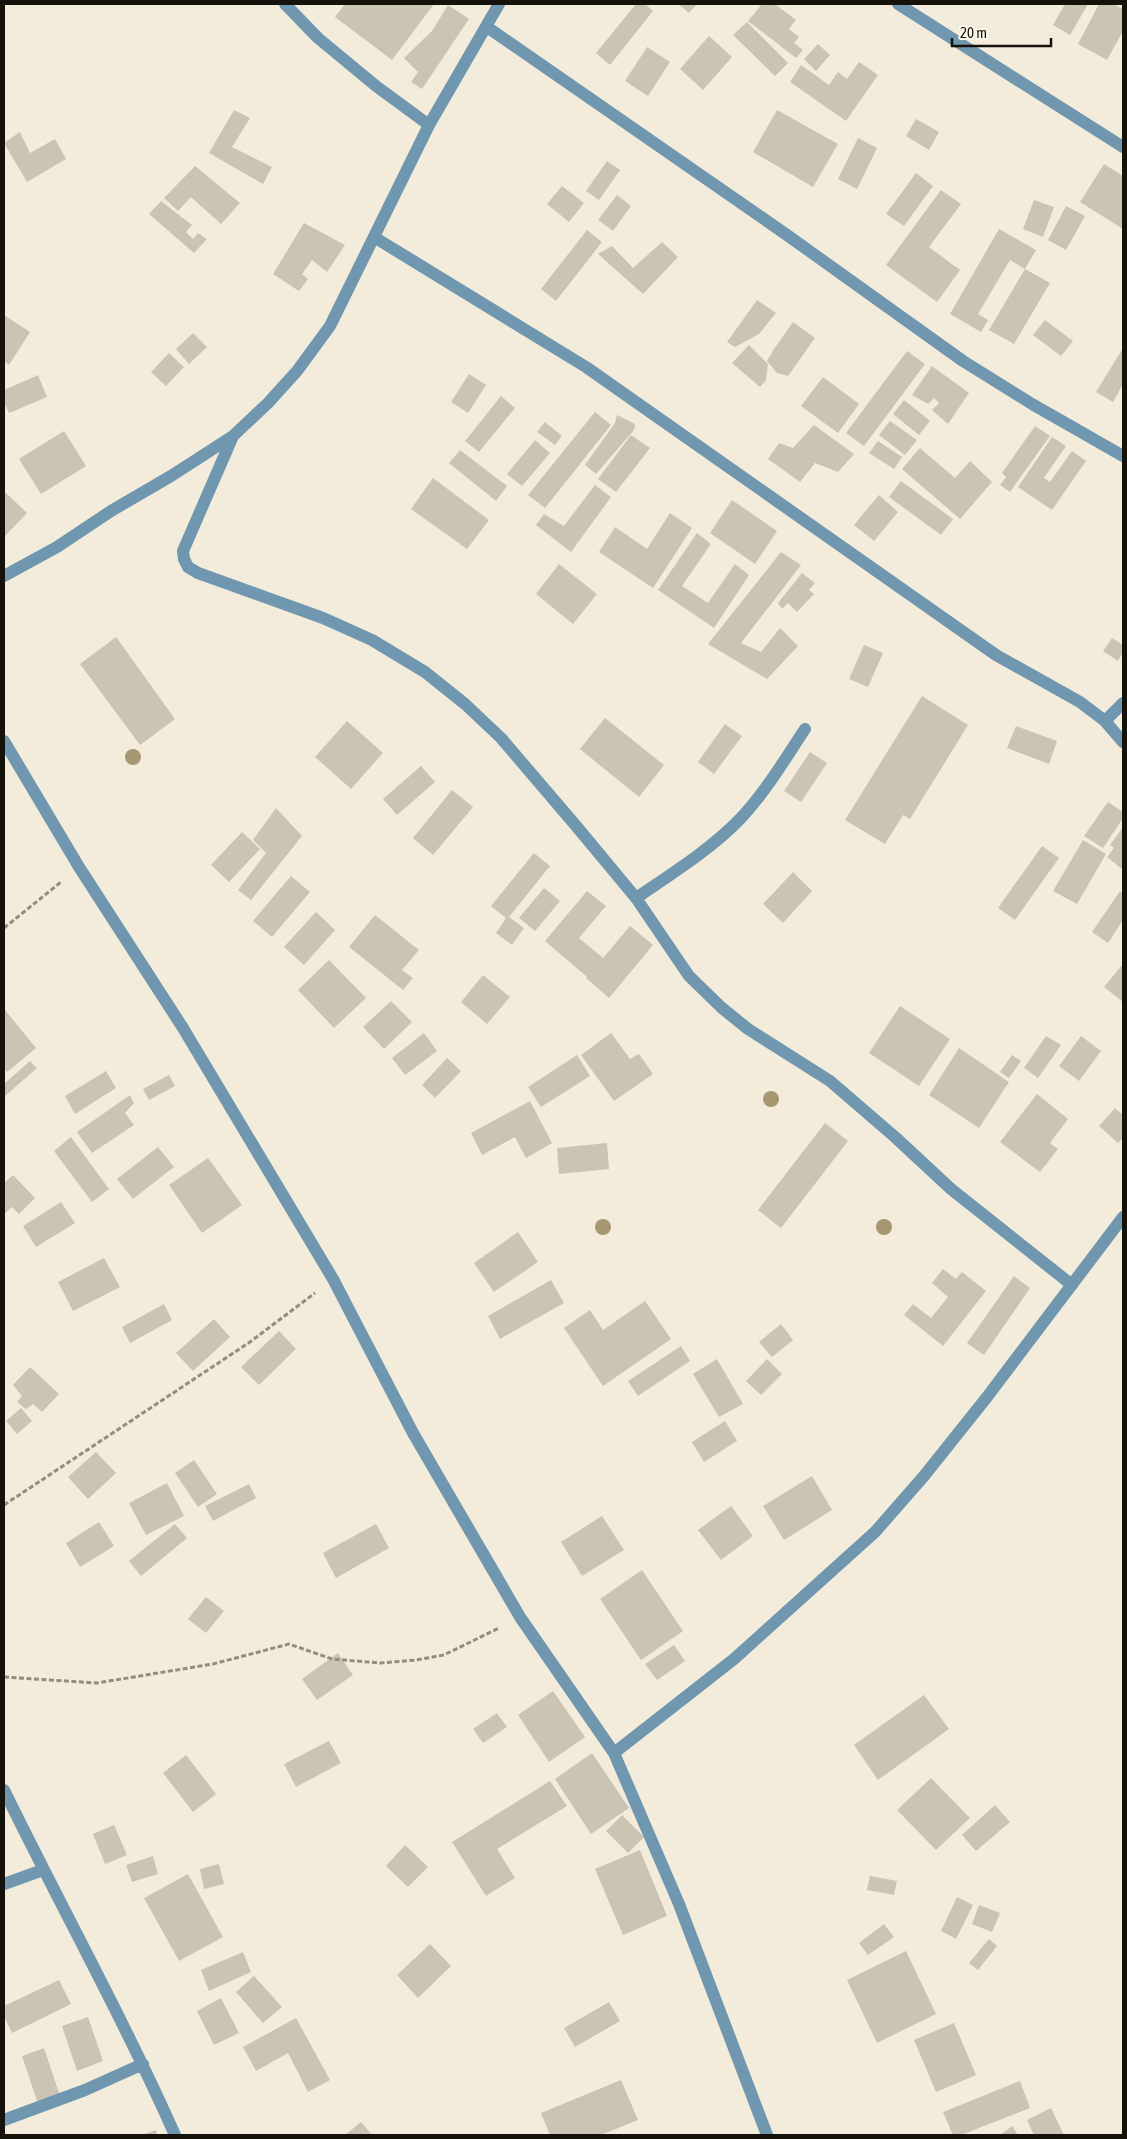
<svg xmlns="http://www.w3.org/2000/svg" width="1127" height="2139" font-family="'Asap Condensed',sans-serif">
<style>
.building{fill:#cbc4b3}
.lines{fill:none;stroke-linecap:round;stroke-linejoin:round}
.path{stroke:#928d80;stroke-width:3;stroke-dasharray:5 2.5;stroke-linecap:butt}
.minor{stroke:#6f97af;stroke-width:12}
.tree{fill:#a59771}
</style>
<rect width="100%" height="100%" fill="#f3ecda"/>
<path class="building" d="M345,4H434L392,60L335,17Z
M636,4H645L653,11L610,65L596,53Z
M678,4H697L689,13Z
M762,4H775L796,20L789,29L799,37L794,43L803,50L796,58L748,21Z
M1065,4H1088L1070,35L1053,25Z
M1099,4H1113L1123,9V31L1107,60L1078,44Z
M448,5L469,19L422,89L411,82L418,72L404,58L432,31Z
M747,22L788,63L775,76L733,35Z
M709,36L732,57L703,90L680,69Z
M818,44L830,55L816,71L804,59Z
M647,47L670,62L648,96L625,81Z
M859,62L878,75L846,121L790,82L801,65L829,85L838,72L847,79Z
M234,110L250,118L232,147L272,167L263,184L209,153Z
M777,110L838,144L813,187L753,152Z
M916,119L939,132L929,150L906,136Z
M20,132L30,153L55,139L66,159L27,182L4,143Z
M858,138L877,148L857,189L838,179Z
M607,161L620,170L599,200L586,191Z
M1104,164L1123,176V229L1080,202Z
M195,166L240,203L221,224L191,197L178,211L164,198Z
M916,173L933,186L904,226L886,214Z
M562,186L584,203L569,222L547,204Z
M941,190L961,204L929,247L960,270L937,302L886,265Z
M617,195L631,206L613,231L598,220Z
M1034,200L1054,207L1043,237L1023,229Z
M161,201L192,225L186,232L193,239L198,233L207,239L194,253L149,214Z
M1066,206L1085,216L1066,250L1048,240Z
M304,223L345,245L327,272L312,260L302,274L308,279L299,291L273,274Z
M999,229L1036,250L1025,269L1010,260L978,314L988,320L981,332L950,314Z
M587,230L602,242L556,301L541,289Z
M662,242L678,257L643,294L598,254L612,246L633,268Z
M1025,269L1050,283L1014,344L989,330Z
M757,300L776,313L759,334L735,347L727,342Z
M4,315L30,332L9,365L4,361Z
M1045,320L1073,341L1061,356L1033,335Z
M793,322L815,338L788,376L777,373L767,361L774,349Z
M193,333L207,347L189,364L176,349Z
M749,345L768,364L766,380L760,387L732,363Z
M1123,348V384L1113,402L1096,392Z
M907,351L925,364L864,446L846,433Z
M169,353L184,367L166,386L151,372Z
M932,366L969,393L948,424L932,410L939,403L934,398L928,404L912,395Z
M469,374L486,385L468,413L451,402Z
M38,375L47,397L9,413L4,402V390Z
M823,377L859,404L838,433L801,406Z
M501,396L515,408L479,452L465,441Z
M904,400L930,421L919,435L893,414Z
M595,412L611,425L545,508L528,495Z
M617,415L635,424L634,430L596,474L585,465L615,423Z
M890,421L917,440L905,455L879,435Z
M545,422L562,436L555,445L537,432Z
M814,425L854,454L838,472L815,463L800,482L768,459L779,443L793,448Z
M1035,426L1050,436L1010,492L1000,485L1006,477L1002,473Z
M64,431L86,466L41,494L19,459Z
M631,435L650,448L616,492L598,479Z
M1052,437L1066,446L1044,478L1050,482L1072,451L1086,461L1052,510L1018,487Z
M535,440L550,453L522,486L507,474Z
M878,441L902,457L894,469L869,453Z
M920,448L955,478L970,461L992,482L960,519L902,469Z
M460,450L507,486L496,501L449,463Z
M433,478L489,520L467,549L411,509Z
M901,481L953,519L941,535L889,497Z
M595,485L611,497L571,552L536,525L544,514L564,526Z
M6,493L27,513L4,537V495Z
M879,495L898,512L874,541L854,525Z
M732,500L777,531L755,564L710,533Z
M670,513L692,528L653,588L599,552L615,527L647,549Z
M697,533L711,544L682,586L708,603L735,564L749,575L714,628L658,590Z
M781,552L801,565L741,643L761,652L780,628L798,646L767,679L708,644Z
M559,564L597,594L573,624L536,594Z
M802,573L815,583L809,590L814,594L797,612L788,603L782,609L778,603Z
M116,637L175,719L140,745L80,664Z
M1112,638L1123,645V652L1118,661L1103,651Z
M864,645L883,653L868,687L849,679Z
M922,696L968,725L910,819L903,815L885,844L845,820Z
M605,718L664,765L639,797L580,749Z
M347,721L383,753L351,789L315,757Z
M725,724L742,736L714,774L698,762Z
M1016,726L1057,741L1049,764L1007,748Z
M810,752L827,763L801,802L784,791Z
M421,766L435,782L397,815L383,799Z
M452,790L473,807L433,855L413,838Z
M1108,802L1123,812V818L1103,848L1084,836Z
M276,808L302,836L251,900L238,890L266,853L253,840Z
M1123,827V870L1107,857L1114,848L1110,845Z
M242,832L260,849L229,882L211,865Z
M1083,840L1106,854L1077,904L1053,891Z
M1042,846L1059,858L1015,920L998,908Z
M534,853L550,866L509,917L524,928L512,945L496,933L506,918L491,906Z
M793,872L812,891L783,923L763,904Z
M291,876L310,892L272,937L253,921Z
M544,888L560,901L535,931L519,918Z
M587,891L606,906L579,938L603,958L630,926L653,945L609,998L586,978L587,977L545,941Z
M1120,891L1123,894V920L1108,943L1092,932Z
M316,912L335,930L304,965L284,947Z
M375,915L419,950L402,970L413,978L403,990L349,947Z
M329,960L366,998L334,1028L298,990Z
M1123,964V1002L1104,987Z
M483,975L510,997L487,1024L461,1002Z
M391,1001L412,1022L384,1049L363,1027Z
M900,1006L950,1039L919,1086L869,1053Z
M5,1010L36,1048L7,1072L4,1068Z
M424,1033L437,1051L405,1075L392,1058Z
M611,1033L630,1059L639,1054L653,1074L614,1101L581,1055Z
M1046,1036L1061,1045L1038,1078L1024,1068Z
M1081,1036L1101,1051L1079,1081L1059,1066Z
M959,1048L1009,1082L979,1128L929,1095Z
M577,1055L590,1076L541,1107L528,1087Z
M1012,1055L1021,1061L1009,1078L1000,1072Z
M447,1058L461,1071L435,1098L422,1085Z
M30,1061L37,1068L4,1097V1084Z
M106,1071L116,1088L75,1114L65,1096Z
M169,1075L175,1086L149,1100L143,1089Z
M1037,1094L1068,1119L1050,1143L1058,1149L1040,1172L1000,1142Z
M130,1095L134,1103L125,1113L134,1125L92,1153L77,1132Z
M530,1101L552,1143L526,1158L515,1137L482,1155L471,1133Z
M1115,1108L1123,1115V1138L1118,1143L1099,1126Z
M825,1123L848,1141L781,1228L758,1210Z
M71,1137L109,1189L92,1202L54,1151Z
M607,1143L609,1169L559,1174L557,1148Z
M158,1147L174,1167L133,1199L117,1179Z
M208,1158L242,1205L202,1233L169,1185Z
M13,1175L35,1198L19,1214L12,1207L4,1214V1183Z
M61,1202L75,1223L36,1247L23,1226Z
M518,1232L538,1262L494,1292L474,1263Z
M104,1258L120,1287L73,1311L58,1282Z
M943,1269L956,1279L962,1272L986,1291L943,1346L904,1315L913,1304L931,1318L948,1297L932,1283Z
M1014,1276L1030,1288L984,1355L967,1343Z
M551,1280L564,1303L500,1339L488,1316Z
M645,1301L671,1339L603,1386L564,1328L590,1310L603,1330Z
M164,1304L172,1320L130,1343L122,1327Z
M214,1319L230,1337L193,1371L176,1353Z
M781,1324L793,1340L772,1357L759,1342Z
M279,1331L296,1349L259,1385L241,1367Z
M681,1346L690,1361L638,1396L628,1381Z
M717,1359L743,1404L719,1417L693,1374Z
M767,1359L782,1374L761,1395L746,1381Z
M30,1367L59,1394L42,1412L33,1404L26,1409L17,1402L22,1396L13,1385Z
M21,1408L32,1421L17,1434L6,1421Z
M725,1421L737,1441L704,1462L692,1442Z
M96,1452L116,1473L88,1499L68,1477Z
M194,1460L217,1494L198,1507L175,1473Z
M812,1476L832,1510L784,1540L763,1506Z
M167,1483L184,1516L146,1535L129,1503Z
M249,1484L256,1498L213,1521L205,1506Z
M731,1506L753,1536L721,1560L698,1530Z
M602,1516L624,1550L582,1576L561,1542Z
M99,1522L114,1546L80,1567L66,1543Z
M175,1524L187,1538L141,1576L129,1561Z
M376,1524L389,1548L336,1578L323,1553Z
M642,1570L683,1631L641,1660L600,1599Z
M206,1597L224,1611L206,1633L188,1619Z
M674,1645L685,1661L657,1680L645,1664Z
M338,1653L353,1675L317,1700L302,1679Z
M553,1691L585,1737L549,1762L518,1715Z
M924,1695L949,1729L878,1780L854,1745Z
M497,1713L507,1727L483,1743L473,1729Z
M329,1741L341,1763L296,1787L284,1764Z
M592,1753L629,1808L591,1834L555,1779Z
M186,1755L216,1794L193,1812L163,1773Z
M931,1778L970,1818L936,1850L897,1810Z
M550,1781L567,1806L497,1849L515,1878L486,1896L452,1842Z
M995,1805L1010,1822L976,1851L962,1835Z
M622,1815L644,1837L628,1853L606,1831Z
M114,1825L127,1855L105,1864L93,1834Z
M405,1845L428,1867L408,1887L386,1866Z
M640,1850L667,1916L623,1935L595,1869Z
M153,1856L158,1874L132,1882L126,1865Z
M219,1864L224,1884L204,1889L200,1869Z
M188,1874L223,1937L179,1961L144,1898Z
M870,1876L897,1881L894,1895L867,1890Z
M957,1897L973,1905L956,1939L941,1931Z
M979,1905L1000,1913L992,1932L972,1924Z
M884,1924L894,1937L868,1955L859,1943Z
M989,1939L997,1946L978,1970L969,1963Z
M430,1944L451,1966L418,1998L397,1975Z
M906,1951L936,2014L877,2043L847,1980Z
M243,1952L251,1972L209,1991L201,1970Z
M254,1976L282,2007L263,2023L236,1992Z
M59,1980L71,2004L12,2033L4,2016V2006Z
M221,1998L239,2033L214,2045L197,2011Z
M609,2002L620,2021L575,2047L564,2028Z
M88,2017L103,2061L77,2071L62,2026Z
M296,2018L330,2080L308,2092L288,2053L256,2071L243,2047Z
M954,2023L976,2075L936,2092L914,2040Z
M44,2048L61,2099L39,2107L22,2056Z
M621,2080L638,2120L601,2135H550L541,2113Z
M1020,2081L1030,2108L961,2135H953L943,2112Z
M1051,2108L1064,2135H1034L1027,2120Z
M361,2122L372,2135H345Z
M1012,2126L1018,2135H1000Z
M156,2130L157,2135H141Z"/>
<g class="lines">
<path class="path" d="M4,928L61,882
M4,1505L250,1342L315,1293
M4,1677L97,1683L213,1664L289,1644L332,1659L380,1663L416,1660L444,1655L499,1628"/>
<path class="minor" d="M285,4L318,38L376,86L429,125
M898,4L1123,147
M487,27L787,235L963,361L1032,404L1123,456
M374,237L586,367L996,655L1080,702L1105,721L1123,742
M233,436L183,551L184,559L188,567L198,573L323,618L372,640L425,672L465,704L501,738L577,827L636,898L689,976L722,1008L748,1029L830,1081L895,1137L951,1189L1072,1285
M4,576L57,547L111,511L171,476L233,436L268,403L297,371L330,326L429,125L499,4
M1105,721L1123,703
M4,741L79,867L183,1028L333,1279L413,1433L520,1617L614,1753L679,1904L767,2135
M636,898C671,874 710,850 740,819C765,793 785,759 805,729
M614,1753L734,1659L875,1532L924,1476L987,1397L1123,1217
M4,1790C60,1905 123,2018 175,2135
M4,1884L43,1870
M4,2120L85,2090L143,2064"/>
</g>
<g class="tree">
<circle cx="133" cy="757" r="8"/>
<circle cx="771" cy="1099" r="8"/>
<circle cx="603" cy="1227" r="8"/>
<circle cx="884" cy="1227" r="8"/>
</g>
<rect width="1127" height="2139" fill="none" stroke="#15120c" stroke-width="10"/>
<path d="M952 38v8h99v-8" fill="none" stroke="#15120c" stroke-width="2.5"/>
<text x="960" y="38" font-size="15" fill="#15120c" stroke="#fff9eb" stroke-width="4" paint-order="stroke">20 m</text>
</svg>
